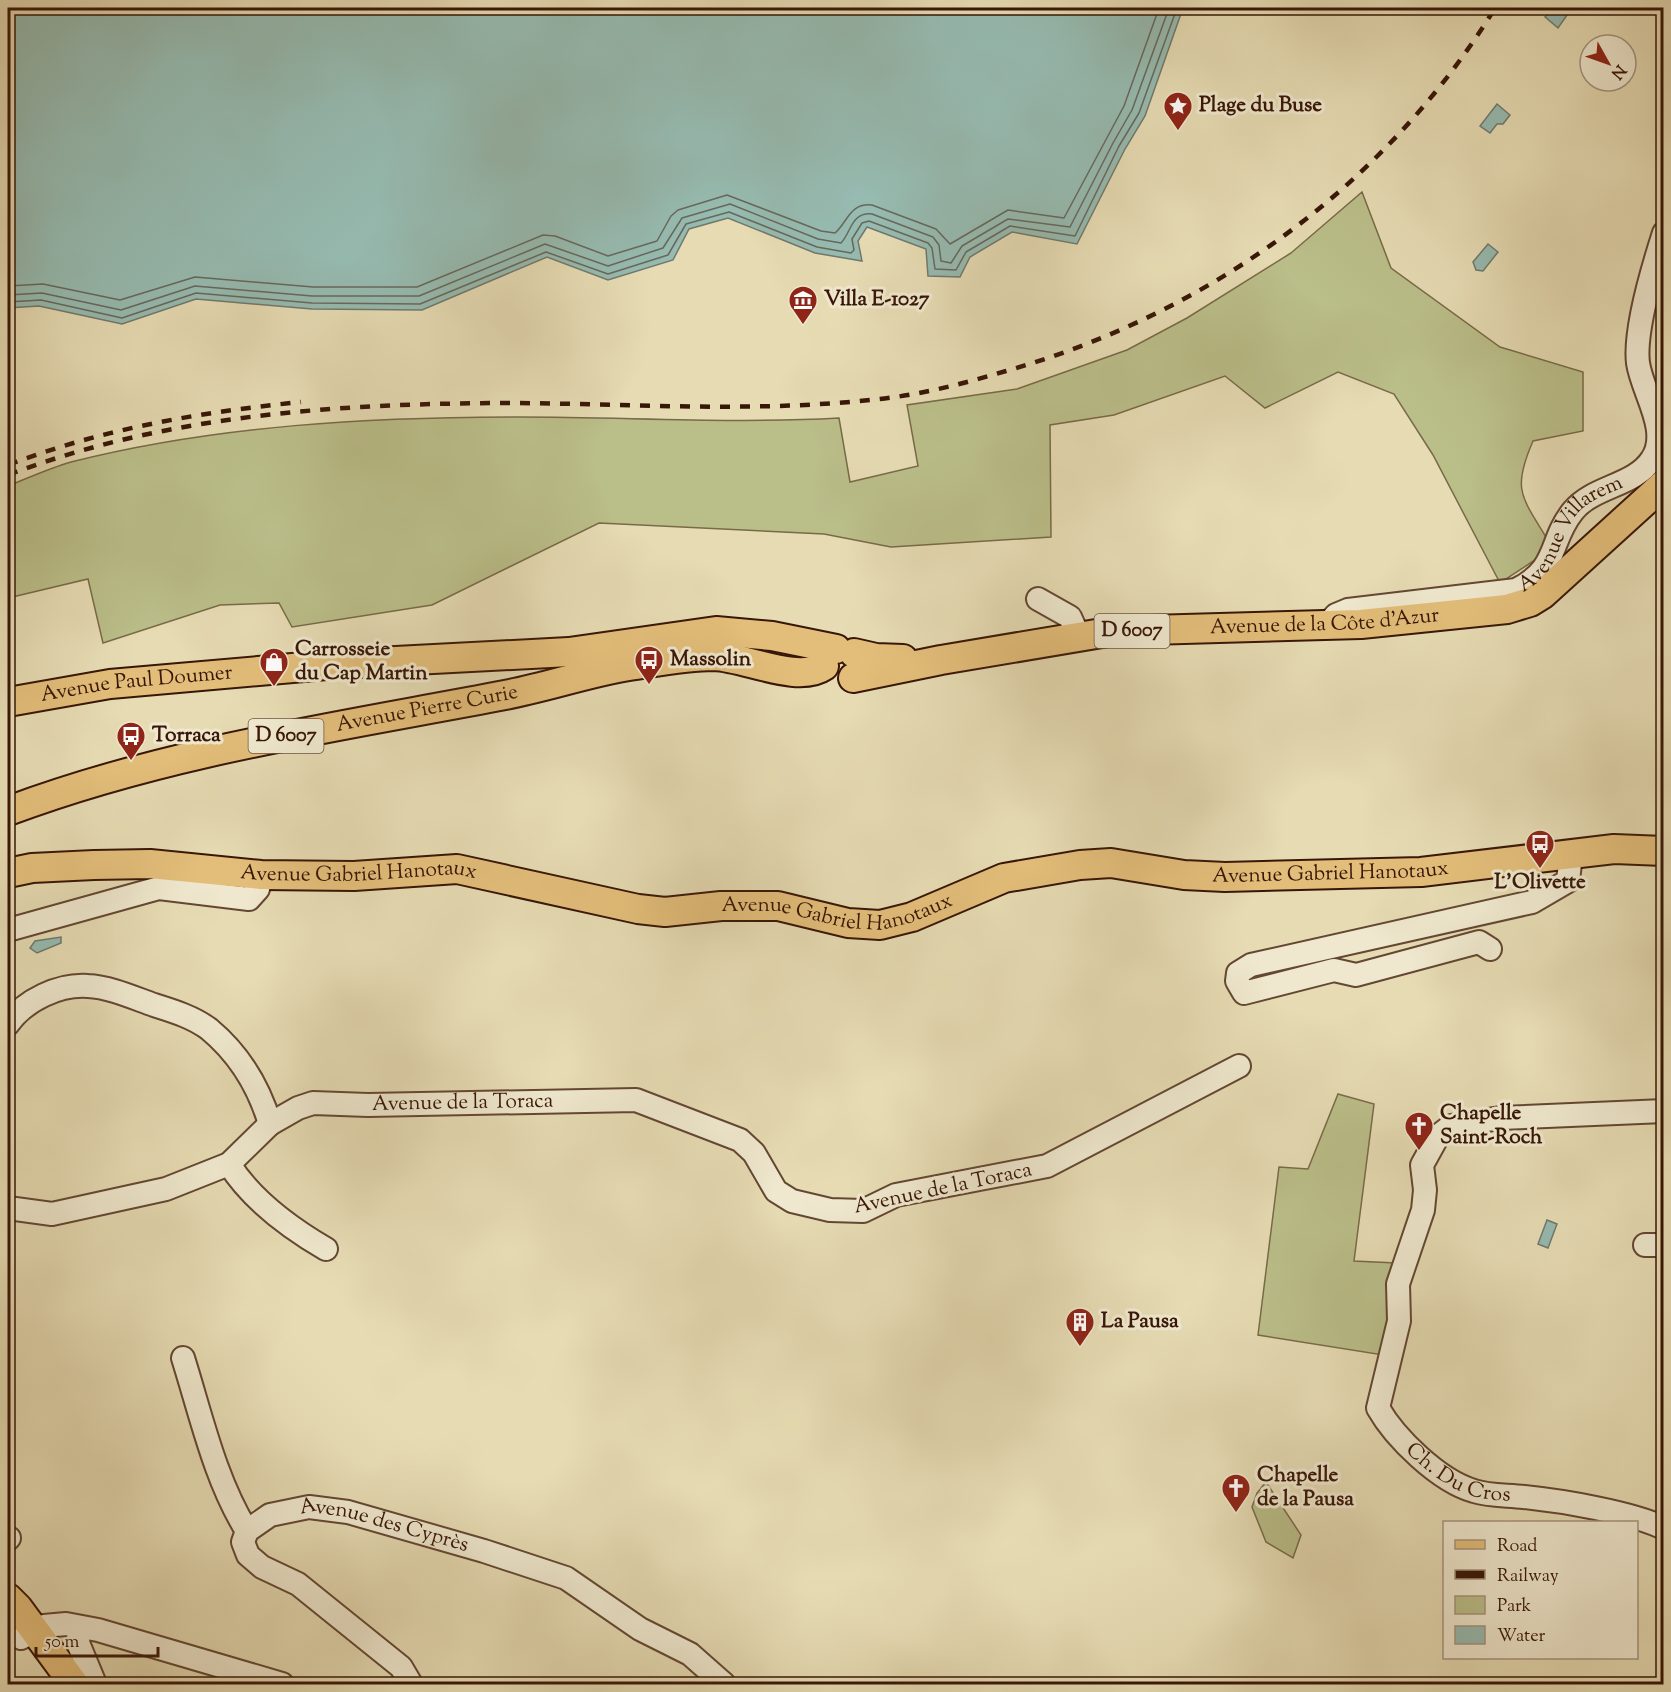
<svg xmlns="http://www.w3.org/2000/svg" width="1671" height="1692" font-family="'Sorts Mill Goudy',serif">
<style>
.green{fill:#babe89;stroke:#796a48;stroke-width:1.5}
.water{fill:#96bbb1;stroke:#70796d;stroke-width:1.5}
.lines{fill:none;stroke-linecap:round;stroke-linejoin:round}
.shore{stroke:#67685c;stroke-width:1.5}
.minor-casing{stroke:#644732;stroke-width:26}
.major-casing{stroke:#381607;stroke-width:32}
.minor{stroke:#efe8ce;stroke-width:22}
.major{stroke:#e3be7a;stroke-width:28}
.rail{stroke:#381607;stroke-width:4.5;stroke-dasharray:10 10;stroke-linecap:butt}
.labels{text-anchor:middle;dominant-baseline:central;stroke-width:6;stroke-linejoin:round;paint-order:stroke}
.shield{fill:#efe8ce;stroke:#6f5543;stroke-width:1.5}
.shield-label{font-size:20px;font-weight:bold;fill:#381607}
.poi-label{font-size:21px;font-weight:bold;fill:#381607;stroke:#efe8ce;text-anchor:start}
.street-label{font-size:21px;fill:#381607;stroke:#efe8ce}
</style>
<rect width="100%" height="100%" fill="#e6dbb3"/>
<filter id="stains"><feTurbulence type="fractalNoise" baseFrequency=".00333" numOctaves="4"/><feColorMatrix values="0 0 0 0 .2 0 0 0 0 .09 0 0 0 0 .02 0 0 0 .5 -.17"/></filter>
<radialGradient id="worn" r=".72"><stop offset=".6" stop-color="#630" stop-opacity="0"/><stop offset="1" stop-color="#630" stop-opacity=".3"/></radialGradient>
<path class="green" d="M1362,192L1391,268L1500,347L1583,372V431L1533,441C1512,489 1521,496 1546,537L1538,558L1500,583L1433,455L1394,394L1338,372L1265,408L1225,376L1114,415L1050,425L1051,537L891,547L824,534L599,523L432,605L292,627L279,603L220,605L103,643L88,579L8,598V486C28,478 50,468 71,462C217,425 372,417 521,417C627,417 733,424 839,418L850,482L918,466L907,405L1017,389L1127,350L1187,318L1291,253Z
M1338,1094L1374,1104L1354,1261L1396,1263L1383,1355L1258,1335L1279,1167L1308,1169Z
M1266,1482L1301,1535L1293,1558L1266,1542L1252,1507L1257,1493Z"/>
<path class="water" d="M8,8H1183L1145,116L1125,149L1077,244L1012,232L970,257L960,277L928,276L926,249L867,227L858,241L862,261L815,253L728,218L689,229L673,260L608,280L547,257L422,310L312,309L196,299L122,324L39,306L8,308Z
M1553,8H1572L1558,28L1545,17Z
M1497,104L1510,115L1503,124H1497L1490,133L1480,126Z
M1488,244L1498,252L1483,271L1476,270L1473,262Z
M61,937V943L37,953L30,948L35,941Z
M1547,1220L1557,1224L1548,1248L1538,1244Z"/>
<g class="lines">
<path class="shore" d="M8,286L43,284L120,300L195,277L313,287H417L543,235L555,236L608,256L657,241L671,216L678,210L727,195L821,231L835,233C848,222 849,203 872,205L936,229L950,244L1008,210L1064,218L1124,106L1159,8
M8,295L42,293L121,310L195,286L312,296H419L545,244L608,266L663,248L682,218L730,204L818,239L841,243C851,233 851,212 872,214L933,237L939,245L941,261L951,263L962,246L1008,219L1070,227L1113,143L1132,110L1169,8
M8,302L41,300L122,318L196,293L312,303L420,304L546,252L608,274L668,255L686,224L729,212L817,247L851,253L854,250L852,239L862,223L869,221L928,243L932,248L935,269L956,270L966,252L1010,226L1075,236L1119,146L1139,113L1177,8"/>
<g class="minor-casing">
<g id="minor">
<path d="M1038,599L1070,617L1079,637"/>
<path id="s1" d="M1326,626L1336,615L1348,610L1516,590C1560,568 1548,542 1573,511C1593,486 1635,486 1652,459C1671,431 1642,392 1638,363C1634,331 1654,264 1664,233"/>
<path d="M8,930L159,888L249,899L258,889L261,875"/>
<path d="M1490,949L1479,942L1356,975L1334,970L1244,993L1237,981L1238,973L1251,965L1532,902L1568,881L1571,854"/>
<path d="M8,1024C25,1000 59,984 88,986C110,987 134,998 154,1005C173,1011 193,1017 209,1029C239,1054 259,1087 270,1124"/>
<path id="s2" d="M1664,1111L1500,1118L1451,1126L1438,1136L1422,1165L1425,1190L1423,1210L1398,1284L1399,1321L1378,1408C1395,1438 1439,1481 1474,1491C1489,1496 1508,1495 1524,1497C1562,1501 1630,1512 1664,1528"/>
<path d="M229,1164C251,1199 290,1228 326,1249"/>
<path id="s3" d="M8,1208L52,1214L166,1189L229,1164L270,1124L298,1108L313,1103L368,1105L636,1100L740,1140L754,1153L776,1191L792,1201L830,1210L863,1211L896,1195L1047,1166L1239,1066"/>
<path d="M1645,1245H1664"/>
<path d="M183,1358C201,1415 215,1480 247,1531"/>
<path d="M8,1539L9,1538"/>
<path d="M79,1627L78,1643L95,1684"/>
<path d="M21,1638L44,1626L66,1624L98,1630L282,1684"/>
<path id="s4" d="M411,1684L401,1667L298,1584L262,1567L248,1555L243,1542L247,1531L270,1515L309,1507L348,1512L484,1551L566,1578L640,1629L690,1654L724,1684"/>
</g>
</g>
<g class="major-casing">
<g id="major">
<path d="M854,653L876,658L903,659"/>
<path id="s5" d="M853,678L941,660L1114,631L1361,624L1507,609L1530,602L1543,594L1664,484"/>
<path id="s6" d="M8,702L110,684L338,664L569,652L716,631L772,636L836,649"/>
<path id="s7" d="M8,811C168,751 338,727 505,695C547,687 587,673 629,666C656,662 686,656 714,656C745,657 798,684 824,666"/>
<path id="s8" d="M8,873L32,868L94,865L150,864L261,875L354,876L457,869L638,909L665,912L721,906H778L848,923L880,925L912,917L1004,878L1080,865L1111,863L1184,875L1225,877L1421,872L1614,849L1664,851"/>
<path d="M8,1598L18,1608L74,1684"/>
</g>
</g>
<use href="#minor" class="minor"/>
<use href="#major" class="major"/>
<path class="rail" d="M8,465C102,429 200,412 301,402
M8,475C165,415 334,404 500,403C623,403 747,413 870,400C916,396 962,384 1006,371C1207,314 1385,187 1495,8"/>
</g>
<defs>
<g id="sight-pin" transform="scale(1.5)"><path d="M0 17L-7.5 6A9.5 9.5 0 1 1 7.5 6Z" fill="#8f2418" stroke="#efe8ce"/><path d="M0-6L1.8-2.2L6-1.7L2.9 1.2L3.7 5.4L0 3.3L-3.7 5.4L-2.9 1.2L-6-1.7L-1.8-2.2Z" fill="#fff"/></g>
<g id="museum-pin" transform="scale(1.5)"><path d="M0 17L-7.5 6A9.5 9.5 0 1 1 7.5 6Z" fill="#8f2418" stroke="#efe8ce"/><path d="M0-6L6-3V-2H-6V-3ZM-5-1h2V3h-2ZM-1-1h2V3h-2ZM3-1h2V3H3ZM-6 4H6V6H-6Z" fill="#fff"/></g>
<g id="bus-pin" transform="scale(1.5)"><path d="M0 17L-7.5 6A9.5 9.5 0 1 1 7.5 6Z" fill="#8f2418" stroke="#efe8ce"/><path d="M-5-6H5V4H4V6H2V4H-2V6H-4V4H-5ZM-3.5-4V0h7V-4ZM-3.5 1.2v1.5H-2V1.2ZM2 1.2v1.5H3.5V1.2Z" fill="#fff"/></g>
<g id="shop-pin" transform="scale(1.5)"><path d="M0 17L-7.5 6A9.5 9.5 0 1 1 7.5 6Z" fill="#8f2418" stroke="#efe8ce"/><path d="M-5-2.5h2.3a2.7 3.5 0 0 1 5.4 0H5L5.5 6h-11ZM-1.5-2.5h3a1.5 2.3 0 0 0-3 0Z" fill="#fff"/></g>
<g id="church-pin" transform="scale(1.5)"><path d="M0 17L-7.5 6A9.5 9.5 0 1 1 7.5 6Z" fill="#8f2418" stroke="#efe8ce"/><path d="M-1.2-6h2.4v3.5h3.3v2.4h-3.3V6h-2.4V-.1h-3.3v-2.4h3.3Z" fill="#fff"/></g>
<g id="building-pin" transform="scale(1.5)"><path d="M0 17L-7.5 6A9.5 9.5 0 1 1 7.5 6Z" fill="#8f2418" stroke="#efe8ce"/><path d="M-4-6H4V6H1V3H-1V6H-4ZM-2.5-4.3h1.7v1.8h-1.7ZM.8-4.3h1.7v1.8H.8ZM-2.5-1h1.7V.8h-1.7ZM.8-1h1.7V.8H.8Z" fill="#fff"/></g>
</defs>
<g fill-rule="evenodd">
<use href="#sight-pin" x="1178" y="106"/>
<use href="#museum-pin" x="803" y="300"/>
<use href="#bus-pin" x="649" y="660"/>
<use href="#shop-pin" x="274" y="662"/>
<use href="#bus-pin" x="131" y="736"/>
<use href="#bus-pin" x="1540" y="844"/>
<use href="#church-pin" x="1419" y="1126"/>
<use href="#building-pin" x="1080" y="1322"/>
<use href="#church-pin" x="1236" y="1488"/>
</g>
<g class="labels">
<g class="shield">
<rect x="1094.5" y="614" width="75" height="34" rx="4.5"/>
<rect x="248.5" y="719" width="75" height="34" rx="4.5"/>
</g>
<g class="shield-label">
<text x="1132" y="631">D 6007</text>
<text x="286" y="736">D 6007</text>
</g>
<g class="poi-label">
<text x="1199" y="106">Plage du Buse</text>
<text x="824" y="300">Villa E-1027</text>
<text x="295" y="650">Carrosseie<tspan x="295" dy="24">du Cap Martin</tspan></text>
<text x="670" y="660">Massolin</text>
<text x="152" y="736">Torraca</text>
<text x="1540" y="883" text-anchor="middle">L'Olivette</text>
<text x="1440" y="1114">Chapelle<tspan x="1440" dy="24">Saint-Roch</tspan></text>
<text x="1101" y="1322">La Pausa</text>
<text x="1257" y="1476">Chapelle<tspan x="1257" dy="24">de la Pausa</tspan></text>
</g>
<g class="street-label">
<text stroke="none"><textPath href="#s1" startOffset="278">Avenue Villarem</textPath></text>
<text stroke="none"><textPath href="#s5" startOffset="476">Avenue de la Côte d'Azur</textPath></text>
<text stroke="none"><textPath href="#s6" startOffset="130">Avenue Paul Doumer</textPath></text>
<text stroke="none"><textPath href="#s7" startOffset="432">Avenue Pierre Curie</textPath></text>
<text stroke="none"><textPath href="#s8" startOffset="1342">Avenue Gabriel Hanotaux</textPath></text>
<text stroke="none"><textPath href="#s8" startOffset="352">Avenue Gabriel Hanotaux</textPath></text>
<text stroke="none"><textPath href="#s8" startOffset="838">Avenue Gabriel Hanotaux</textPath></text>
<text stroke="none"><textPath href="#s3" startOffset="484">Avenue de la Toraca</textPath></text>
<text transform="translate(943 1189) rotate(-12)">Avenue de la Toraca</text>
<text stroke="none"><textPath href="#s2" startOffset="621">Ch. Du Cros</textPath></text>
<text stroke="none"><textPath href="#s4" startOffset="381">Avenue des Cyprès</textPath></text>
</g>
</g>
<rect width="1671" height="1692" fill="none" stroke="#e6dbb3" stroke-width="30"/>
<rect x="9" y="9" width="1653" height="1674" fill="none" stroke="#381607" stroke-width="3"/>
<rect x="15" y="15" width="1641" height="1662" fill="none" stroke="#381607" stroke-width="1.5"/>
<rect x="1443" y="1521" width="195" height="138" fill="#efe8ce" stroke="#a6947e" stroke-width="1.5"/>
<rect x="1455" y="1540" width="30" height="9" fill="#e3be7a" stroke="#a6947e" stroke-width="1.5"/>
<text x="1497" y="1551" font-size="18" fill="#381607">Road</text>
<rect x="1455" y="1570" width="30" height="9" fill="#381607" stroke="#a6947e" stroke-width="1.5"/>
<text x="1497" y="1581" font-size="18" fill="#381607">Railway</text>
<rect x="1455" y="1596" width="30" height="18" fill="#babe89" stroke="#a6947e" stroke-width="1.5"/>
<text x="1497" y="1611" font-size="18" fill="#381607">Park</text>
<rect x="1455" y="1626" width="30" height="18" fill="#96bbb1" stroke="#a6947e" stroke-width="1.5"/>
<text x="1497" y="1641" font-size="18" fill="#381607">Water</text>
<g transform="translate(1608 63) rotate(130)"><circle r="28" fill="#efe8ce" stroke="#a6947e" stroke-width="1.5"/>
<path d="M0-4.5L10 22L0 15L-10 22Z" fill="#8f2418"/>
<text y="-9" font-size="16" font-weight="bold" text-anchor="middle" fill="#381607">N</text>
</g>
<path d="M36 1647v9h122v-9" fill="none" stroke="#381607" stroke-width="3"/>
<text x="45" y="1647" font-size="18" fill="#381607" stroke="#efe8ce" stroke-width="4.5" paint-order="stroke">50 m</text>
<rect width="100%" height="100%" filter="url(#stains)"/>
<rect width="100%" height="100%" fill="url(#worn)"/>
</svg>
